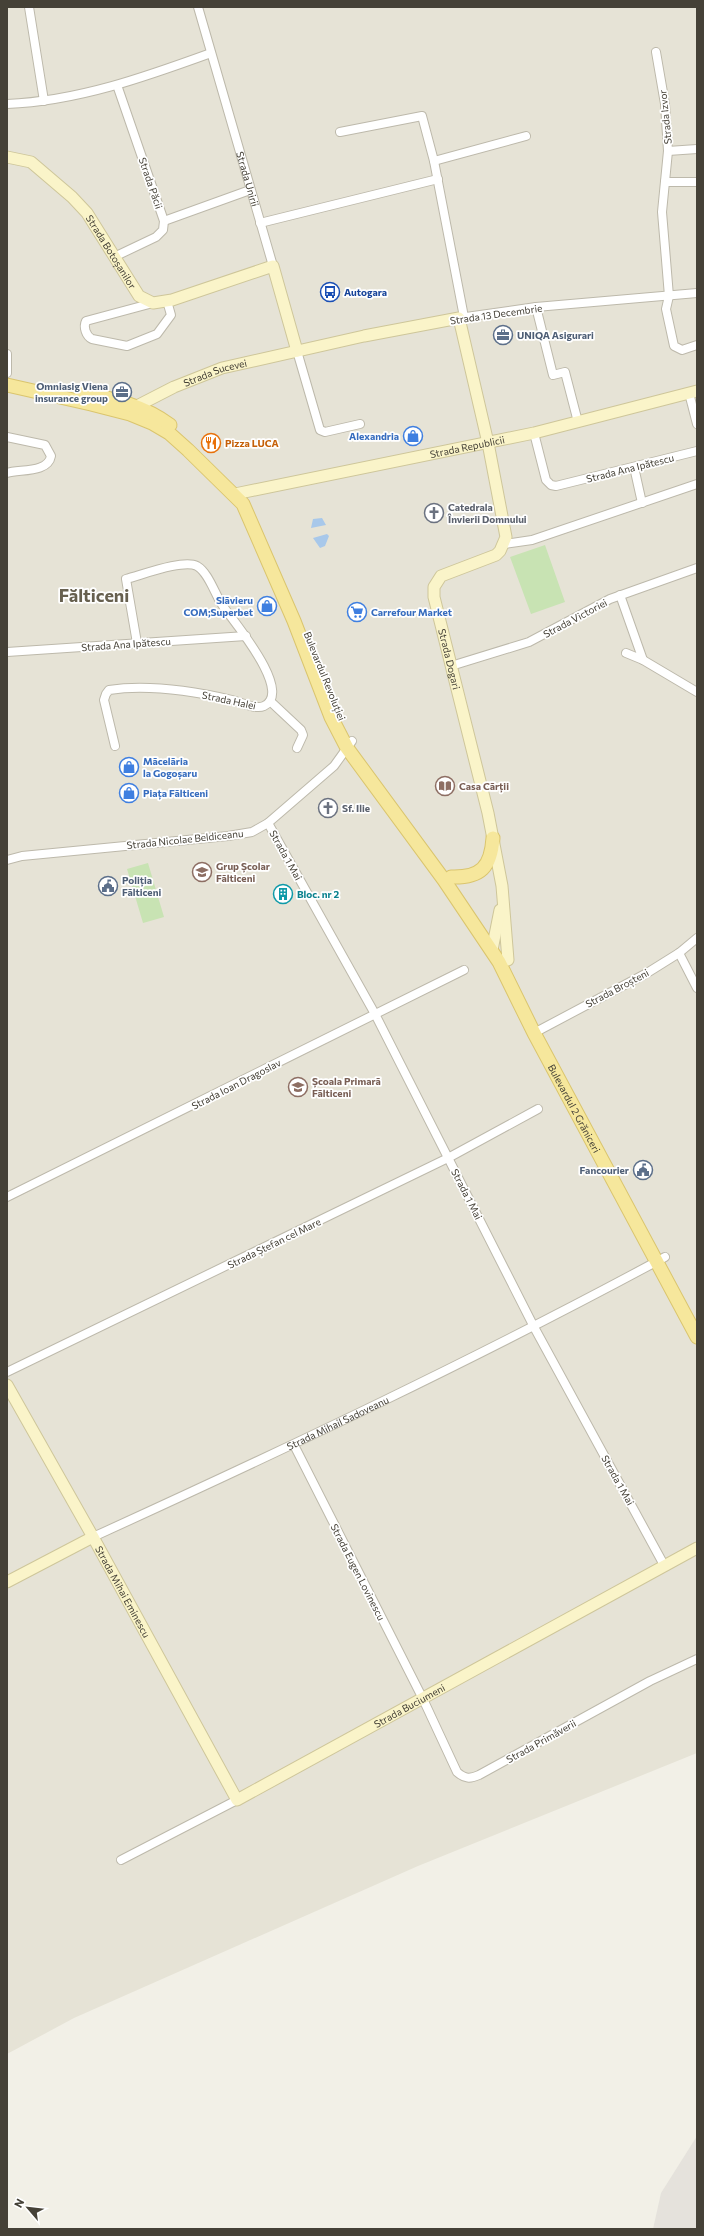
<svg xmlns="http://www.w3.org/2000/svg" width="704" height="2236" font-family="Commissioner,sans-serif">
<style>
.residential{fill:#e6e3d6}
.industrial{fill:#e5e2dc}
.green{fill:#c8e3b3}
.water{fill:#a8c8ea}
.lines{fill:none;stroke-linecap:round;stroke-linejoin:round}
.street-casing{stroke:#bdb9ab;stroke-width:10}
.secondary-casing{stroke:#cec69a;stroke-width:13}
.primary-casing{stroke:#dac56e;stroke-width:15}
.street{stroke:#fff;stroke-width:8}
.secondary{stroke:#faf4c9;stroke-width:11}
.primary{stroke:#f6e79c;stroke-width:13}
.labels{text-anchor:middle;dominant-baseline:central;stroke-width:3.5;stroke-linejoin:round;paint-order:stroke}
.street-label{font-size:10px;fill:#454137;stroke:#fff}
.transit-label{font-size:10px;font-weight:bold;fill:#164399;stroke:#fff;text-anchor:start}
.service-label{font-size:10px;font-weight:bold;fill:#4e5e75;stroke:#fff;text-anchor:start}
.shop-label{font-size:10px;font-weight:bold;fill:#366cbe;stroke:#fff;text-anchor:start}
.food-label{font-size:10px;font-weight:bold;fill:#c56008;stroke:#fff;text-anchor:start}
.worship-label{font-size:10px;font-weight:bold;fill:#5b616d;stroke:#fff;text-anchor:start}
.education-label{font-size:10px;font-weight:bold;fill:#785e54;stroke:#fff;text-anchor:start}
.culture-label{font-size:10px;font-weight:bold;fill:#0d838f;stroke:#fff;text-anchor:start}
.town-label{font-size:18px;font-weight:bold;fill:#67604f;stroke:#fff}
</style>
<rect width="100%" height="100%" fill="#f2f0e7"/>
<path class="residential" d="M7,7H697V1753L418,1866L74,2018L7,2054Z"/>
<path class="industrial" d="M697,2136V2229H653L661,2193Z"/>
<path class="green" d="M545,545L565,602L531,614L510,557Z
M148,863L164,917L143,923L127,869Z"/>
<path class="water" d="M322,518L326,525L311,528L313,519Z
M327,534L329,536L325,546L320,548L313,538Z"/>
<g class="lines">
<g class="street-casing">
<g id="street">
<path d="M29,7L44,101"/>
<path id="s1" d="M198,7L273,266"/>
<path d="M656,52L665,104L668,151L662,212L669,296L666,309L674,346L682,350L697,345"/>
<path d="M7,104C78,101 145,77 211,53"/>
<path d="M340,132L422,116L434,161L464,317"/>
<path d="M668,151L697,149"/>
<path d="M434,161L526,136"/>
<path d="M665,182H697"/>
<path d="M164,221L250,190"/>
<path d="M260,223L438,179"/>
<path d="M116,256L156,237L163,230L164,221L117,85"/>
<path d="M153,303L86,321C83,327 86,336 92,339L127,346L157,334L171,315L167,301"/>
<path d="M536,307L553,375L565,372L578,422"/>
<path d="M459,318L536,307L697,293"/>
<path d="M297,351L320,430L325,432L360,424"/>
<path d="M7,354V373"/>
<path d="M689,393L697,424"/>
<path d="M534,433L546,480L551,485L556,486L697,451"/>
<path d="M7,437L45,445L51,456C48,473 20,469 7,473"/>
<path d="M634,467L642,503"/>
<path d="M504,544L532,540L697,484"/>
<path d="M620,595L643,660"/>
<path d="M7,652L246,636"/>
<path d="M626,653L643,660L697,692"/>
<path d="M451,666L529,642L610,599L697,568"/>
<path d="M270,701L301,730L303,735L297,748"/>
<path d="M115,746L104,700L106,694L109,690C149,684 193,691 232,700C241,702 255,710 264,706C294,692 233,621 223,606C215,595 209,573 197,566C183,559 142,575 126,579L137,643"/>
<path d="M268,823L375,1014L534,1327L664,1565"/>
<path d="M7,860L22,856L228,836L252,832L268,823L334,766L352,741"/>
<path d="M679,953L697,988"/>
<path d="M534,1033L647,973L679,953L697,938"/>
<path d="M7,1197L464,970"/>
<path d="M7,1372L448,1158L538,1109"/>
<path d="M294,1445L423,1699L457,1772C465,1779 470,1779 479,1775L650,1681L697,1659"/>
<path id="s2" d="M93,1537C286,1449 478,1358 665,1257"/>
<path d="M121,1860L237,1800"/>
</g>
</g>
<g class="secondary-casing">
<g id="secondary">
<path id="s3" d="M7,157L31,162L72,197L87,213L139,296L153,303L172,300L273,266L297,351"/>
<path id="s4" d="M132,412L137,406L174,387L222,368L364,336L459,318L488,443L506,537L500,551L496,555L441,576L434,587V597L488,813L502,886L508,960"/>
<path id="s5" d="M235,494L534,433L697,391"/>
<path d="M492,950L500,910"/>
<path id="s6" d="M7,1385L93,1537L237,1800L697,1548"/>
<path d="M7,1582L93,1537"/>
</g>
</g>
<g class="primary-casing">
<g id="primary">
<path id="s7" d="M7,385L91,404L130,414L152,423L169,433L188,450L243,504L294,621L331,717L347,748L444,880L499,962L534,1033L697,1337"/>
<path d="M81,392C113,399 143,405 170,425"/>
<path d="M451,877C481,878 491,867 493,838"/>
</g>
</g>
<use href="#street" class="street"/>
<use href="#secondary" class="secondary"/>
<use href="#primary" class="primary"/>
</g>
<defs>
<g id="bus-ring" transform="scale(1)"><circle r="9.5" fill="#fff" stroke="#1a4fb4" stroke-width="1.5"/><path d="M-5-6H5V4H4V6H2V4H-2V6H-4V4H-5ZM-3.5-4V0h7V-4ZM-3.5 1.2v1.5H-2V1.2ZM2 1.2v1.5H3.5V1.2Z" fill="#1a4fb4"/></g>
<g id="office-ring" transform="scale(1)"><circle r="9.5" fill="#fff" stroke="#5c6f8a" stroke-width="1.5"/><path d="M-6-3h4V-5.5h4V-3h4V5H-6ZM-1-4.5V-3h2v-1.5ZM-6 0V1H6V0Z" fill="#5c6f8a"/></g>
<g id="shop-ring" transform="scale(1)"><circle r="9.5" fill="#fff" stroke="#3f7fe0" stroke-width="1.5"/><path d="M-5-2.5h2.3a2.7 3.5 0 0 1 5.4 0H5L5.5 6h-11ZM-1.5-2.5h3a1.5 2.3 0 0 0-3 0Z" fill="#3f7fe0"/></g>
<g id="restaurant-ring" transform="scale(1)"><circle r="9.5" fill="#fff" stroke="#e8710a" stroke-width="1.5"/><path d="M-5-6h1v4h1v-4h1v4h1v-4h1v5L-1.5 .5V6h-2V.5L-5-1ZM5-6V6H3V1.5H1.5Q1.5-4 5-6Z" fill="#e8710a"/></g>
<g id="church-ring" transform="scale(1)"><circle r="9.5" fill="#fff" stroke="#6b7280" stroke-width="1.5"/><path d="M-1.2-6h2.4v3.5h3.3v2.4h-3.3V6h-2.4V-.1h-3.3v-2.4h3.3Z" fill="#6b7280"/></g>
<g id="supermarket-ring" transform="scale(1)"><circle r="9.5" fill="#fff" stroke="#3f7fe0" stroke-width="1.5"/><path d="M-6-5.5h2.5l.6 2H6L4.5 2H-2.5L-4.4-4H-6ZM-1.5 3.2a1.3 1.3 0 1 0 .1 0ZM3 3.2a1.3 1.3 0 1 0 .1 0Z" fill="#3f7fe0"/></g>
<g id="library-ring" transform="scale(1)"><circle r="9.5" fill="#fff" stroke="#8d6e63" stroke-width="1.5"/><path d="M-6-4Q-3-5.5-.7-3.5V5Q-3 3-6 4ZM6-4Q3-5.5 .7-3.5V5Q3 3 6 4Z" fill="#8d6e63"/></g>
<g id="school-ring" transform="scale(1)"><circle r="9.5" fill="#fff" stroke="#8d6e63" stroke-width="1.5"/><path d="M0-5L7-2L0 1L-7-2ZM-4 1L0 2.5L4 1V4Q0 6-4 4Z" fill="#8d6e63"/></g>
<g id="civic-ring" transform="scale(1)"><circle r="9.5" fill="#fff" stroke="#5c6f8a" stroke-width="1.5"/><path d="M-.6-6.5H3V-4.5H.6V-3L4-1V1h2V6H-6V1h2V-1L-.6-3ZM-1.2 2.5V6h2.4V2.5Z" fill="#5c6f8a"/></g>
<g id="building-ring" transform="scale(1)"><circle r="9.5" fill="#fff" stroke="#0f9aa8" stroke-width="1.5"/><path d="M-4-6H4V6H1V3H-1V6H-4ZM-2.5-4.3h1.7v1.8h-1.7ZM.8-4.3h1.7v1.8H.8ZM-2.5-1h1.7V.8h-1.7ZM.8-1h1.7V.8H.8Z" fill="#0f9aa8"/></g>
</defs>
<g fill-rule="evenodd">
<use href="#bus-ring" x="330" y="292"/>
<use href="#office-ring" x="503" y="335"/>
<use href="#office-ring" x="122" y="392"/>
<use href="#shop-ring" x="413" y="436"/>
<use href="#restaurant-ring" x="211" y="443"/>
<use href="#church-ring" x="434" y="513"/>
<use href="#shop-ring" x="267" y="606"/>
<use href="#supermarket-ring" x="357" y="612"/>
<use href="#shop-ring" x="129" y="767"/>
<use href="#library-ring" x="445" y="786"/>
<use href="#shop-ring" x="129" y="793"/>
<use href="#church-ring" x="328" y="808"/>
<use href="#school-ring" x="202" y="872"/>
<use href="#civic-ring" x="108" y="886"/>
<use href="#building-ring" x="283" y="894"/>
<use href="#school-ring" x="298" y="1087"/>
<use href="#civic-ring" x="643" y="1170"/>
</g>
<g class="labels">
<g class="street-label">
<text transform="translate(665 117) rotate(-96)">Strada Izvor</text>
<text stroke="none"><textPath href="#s1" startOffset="179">Strada Unirii</textPath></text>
<text transform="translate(151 183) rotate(71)">Strada Păcii</text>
<text stroke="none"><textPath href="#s3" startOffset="146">Strada Botoșanilor</textPath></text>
<text transform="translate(496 314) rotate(-8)">Strada 13 Decembrie</text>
<text stroke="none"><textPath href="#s4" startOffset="93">Strada Sucevei</textPath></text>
<text stroke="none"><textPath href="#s5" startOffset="237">Strada Republicii</textPath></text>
<text transform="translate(630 468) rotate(-14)">Strada Ana Ipătescu</text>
<text transform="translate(575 618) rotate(-28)">Strada Victoriei</text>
<text transform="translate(126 644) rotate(-4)">Strada Ana Ipătescu</text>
<text stroke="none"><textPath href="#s4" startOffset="734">Strada Dogari</textPath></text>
<text transform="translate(325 676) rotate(68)">Bulevardul Revoluției</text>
<text transform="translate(229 700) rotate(12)">Strada Halei</text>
<text transform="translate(185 839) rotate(-6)">Strada Nicolae Beldiceanu</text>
<text transform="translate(286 855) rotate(61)">Strada 1 Mai</text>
<text transform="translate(617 988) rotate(-28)">Strada Broșteni</text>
<text transform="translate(236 1084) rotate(-27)">Strada Ioan Dragoslav</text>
<text stroke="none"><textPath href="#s7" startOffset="965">Bulevardul 2 Grăniceri</textPath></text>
<text transform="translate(467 1194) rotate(63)">Strada 1 Mai</text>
<text transform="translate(274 1243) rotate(-26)">Strada Ștefan cel Mare</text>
<text stroke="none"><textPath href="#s2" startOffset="270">Strada Mihail Sadoveanu</textPath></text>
<text transform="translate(618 1480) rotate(61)">Strada 1 Mai</text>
<text transform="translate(358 1572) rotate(63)">Strada Eugen Lovinescu</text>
<text stroke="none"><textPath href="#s6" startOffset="237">Strada Mihai Eminescu</textPath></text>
<text stroke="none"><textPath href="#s6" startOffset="671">Strada Buciumeni</textPath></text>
<text transform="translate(541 1741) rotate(-29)">Strada Primăverii</text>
</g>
<g class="transit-label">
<text x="344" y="292">Autogara</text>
</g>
<g class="service-label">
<text x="517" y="335">UNIQA Asigurari</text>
<text x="108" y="386" text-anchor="end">Omniasig Viena<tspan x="108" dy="12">insurance group</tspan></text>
<text x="122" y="880">Poliția<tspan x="122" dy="12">Fălticeni</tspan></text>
<text x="629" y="1170" text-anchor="end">Fancourier</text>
</g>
<g class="shop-label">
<text x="399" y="436" text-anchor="end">Alexandria</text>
<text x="253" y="600" text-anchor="end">Slăvieru<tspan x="253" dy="12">COM;Superbet</tspan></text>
<text x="371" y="612">Carrefour Market</text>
<text x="143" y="761">Măcelăria<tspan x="143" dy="12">la Gogoșaru</tspan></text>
<text x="143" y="793">Piața Fălticeni</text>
</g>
<g class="food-label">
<text x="225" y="443">Pizza LUCA</text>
</g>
<g class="worship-label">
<text x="448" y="507">Catedrala<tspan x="448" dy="12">Învierii Domnului</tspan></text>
<text x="342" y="808">Sf. Ilie</text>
</g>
<g class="education-label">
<text x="459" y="786">Casa Cărții</text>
<text x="216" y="866">Grup Școlar<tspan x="216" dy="12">Fălticeni</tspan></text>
<text x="312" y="1081">Școala Primară<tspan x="312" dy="12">Fălticeni</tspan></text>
</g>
<g class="culture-label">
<text x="297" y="894">Bloc. nr 2</text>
</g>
<g class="town-label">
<text x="94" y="595">Fălticeni</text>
</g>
</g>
<rect width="704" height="2236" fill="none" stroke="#454137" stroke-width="16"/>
<g transform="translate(28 2208) rotate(298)" stroke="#ffffff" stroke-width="3" paint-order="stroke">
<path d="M0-3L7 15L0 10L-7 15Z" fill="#454137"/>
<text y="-6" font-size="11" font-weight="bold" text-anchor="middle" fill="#454137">N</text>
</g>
</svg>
